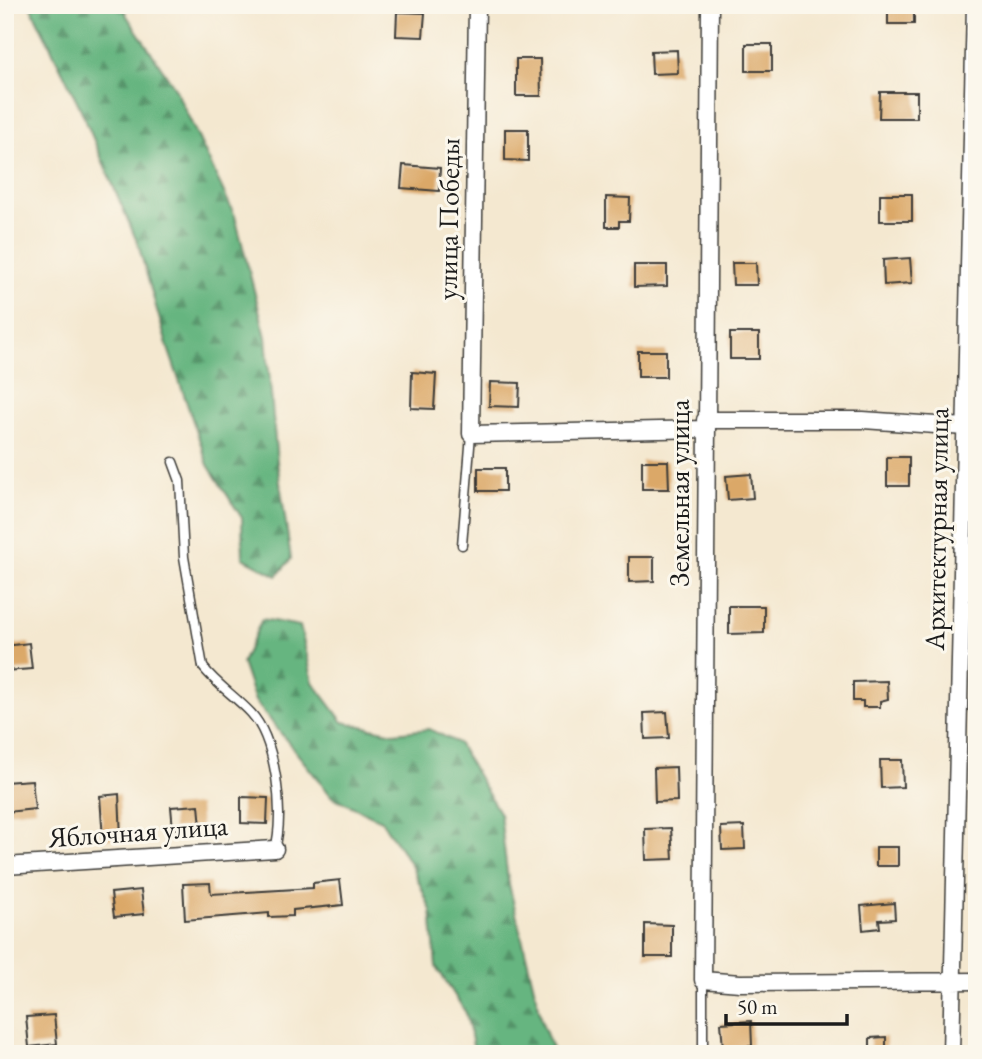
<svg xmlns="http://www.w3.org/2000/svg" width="982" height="1059" font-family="'EB Garamond',serif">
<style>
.forest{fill:url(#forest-firs);stroke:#41684e;stroke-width:2}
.building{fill:#dba867}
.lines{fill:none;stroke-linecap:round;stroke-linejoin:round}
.lane-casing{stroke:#3c3b37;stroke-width:11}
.street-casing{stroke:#3c3b37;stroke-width:19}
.lane{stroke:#fff;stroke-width:8}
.street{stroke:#fff;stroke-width:16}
.labels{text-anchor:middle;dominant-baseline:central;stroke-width:6;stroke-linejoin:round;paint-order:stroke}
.street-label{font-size:28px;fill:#1c1c1c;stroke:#fbf7ec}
</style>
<defs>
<pattern id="forest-firs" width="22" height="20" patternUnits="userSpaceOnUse" patternTransform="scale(1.75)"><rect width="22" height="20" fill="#66b580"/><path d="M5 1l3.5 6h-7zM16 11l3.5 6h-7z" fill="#539268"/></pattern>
</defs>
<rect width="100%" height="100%" fill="#fbf7ec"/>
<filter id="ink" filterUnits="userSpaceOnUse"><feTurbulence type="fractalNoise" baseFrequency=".0143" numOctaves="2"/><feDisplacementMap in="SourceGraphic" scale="14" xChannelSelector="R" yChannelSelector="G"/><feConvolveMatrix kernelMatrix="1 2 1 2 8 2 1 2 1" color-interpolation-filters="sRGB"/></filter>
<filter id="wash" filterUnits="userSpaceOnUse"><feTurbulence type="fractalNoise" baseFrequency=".00686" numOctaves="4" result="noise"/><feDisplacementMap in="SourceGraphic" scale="28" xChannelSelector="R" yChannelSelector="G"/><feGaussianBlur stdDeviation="1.57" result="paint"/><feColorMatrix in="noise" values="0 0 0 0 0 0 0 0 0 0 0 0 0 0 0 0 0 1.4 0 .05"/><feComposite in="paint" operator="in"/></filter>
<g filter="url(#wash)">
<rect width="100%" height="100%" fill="#f4e8d0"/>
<path class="forest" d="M30,5H123L127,16L175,88L235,216L266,337L277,462L291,559L277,576L243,558L242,518L208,465L167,345L138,244L79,105Z
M262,619L300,626L313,682L343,722L394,733L429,729L458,743L500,814L508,880L543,1025L554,1054H475L466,1013L436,966L431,910L412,866L381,820L332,797L255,701L242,663Z"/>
<g id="blocks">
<path class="building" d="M888,5H914V24H888Z
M397,12L425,13L423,37L396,36Z
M746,44H772V71H746Z
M677,50L678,73L652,74L651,51Z
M516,59H540L541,96H516Z
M880,92H917V118H879Z
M505,129H528V161L505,160Z
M403,165L440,168L439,191L401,188Z
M880,194H912V221H880Z
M606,197L630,198L629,221H619V227H606Z
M910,258L912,283L884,285L883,260Z
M732,263H756L757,285H733Z
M634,265H667V286L634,287Z
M730,333H759V359H730Z
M638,351H666V377H638Z
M412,372L436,374L434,409L411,408Z
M490,382L520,383L519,407L489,406Z
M887,457H909V486H887Z
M642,461H668L669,489H642Z
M478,468H505V491H478Z
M751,474L753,498L728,500L726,476Z
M629,557H654V581L629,582Z
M729,606H764V633L729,634Z
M29,643L32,669L5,671V646Z
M887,681L888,699L880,701V707H863V701H853V682Z
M667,712L669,738L645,739L644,713Z
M880,760H902L903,787L881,788Z
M676,767L677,801L655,802L654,768Z
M32,780L35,809L7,812L5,782Z
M119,794L121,838L103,839L100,796Z
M241,797L268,798L267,824L241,823Z
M199,805L201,827L173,829L171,807Z
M744,826L745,849L722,850L721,827Z
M671,828L673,859L646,860L645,829Z
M876,847H898V866H876Z
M340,880L343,905L293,910V916L269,917V913L185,920L183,884L210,883L211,894L313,888V883Z
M141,890L144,914L114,917L111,893Z
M894,903L895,919L879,920L880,928L863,930L861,906Z
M645,924L672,925V957H645Z
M54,1015L57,1044L29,1047L26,1017Z
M751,1021L752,1046L723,1048L721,1023Z
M886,1037V1054H870V1038Z"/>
</g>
</g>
<g filter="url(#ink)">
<use href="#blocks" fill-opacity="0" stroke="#3c3b37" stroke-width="2"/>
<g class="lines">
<g class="lane-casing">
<path id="lane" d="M173,462L180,481L184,557L203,667C217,685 235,696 251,713C276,740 285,814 275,849
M462,545L471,434
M703,980V1054"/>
</g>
<g class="street-casing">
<path id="street" d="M477,5L471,434L705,429
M710,5L703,980L740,983L977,981
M705,420H863L965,427
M5,866L275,849
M951,1054L975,5"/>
</g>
<use href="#lane" class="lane"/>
<use href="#street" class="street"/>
</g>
</g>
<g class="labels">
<g class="street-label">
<text transform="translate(448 219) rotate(-89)">улица Победы</text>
<text transform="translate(679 493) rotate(-90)">Земельная улица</text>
<text transform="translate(936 529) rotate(-89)">Архитектурная улица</text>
<text transform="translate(138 831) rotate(-4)">Яблочная улица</text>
</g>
</g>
<rect width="982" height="1059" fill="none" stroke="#fbf7ec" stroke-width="28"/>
<path d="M726 1014v10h121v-10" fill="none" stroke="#1c1c1c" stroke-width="3.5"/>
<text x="737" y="1014" font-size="21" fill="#1c1c1c" stroke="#fbf7ec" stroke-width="5" paint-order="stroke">50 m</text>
</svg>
